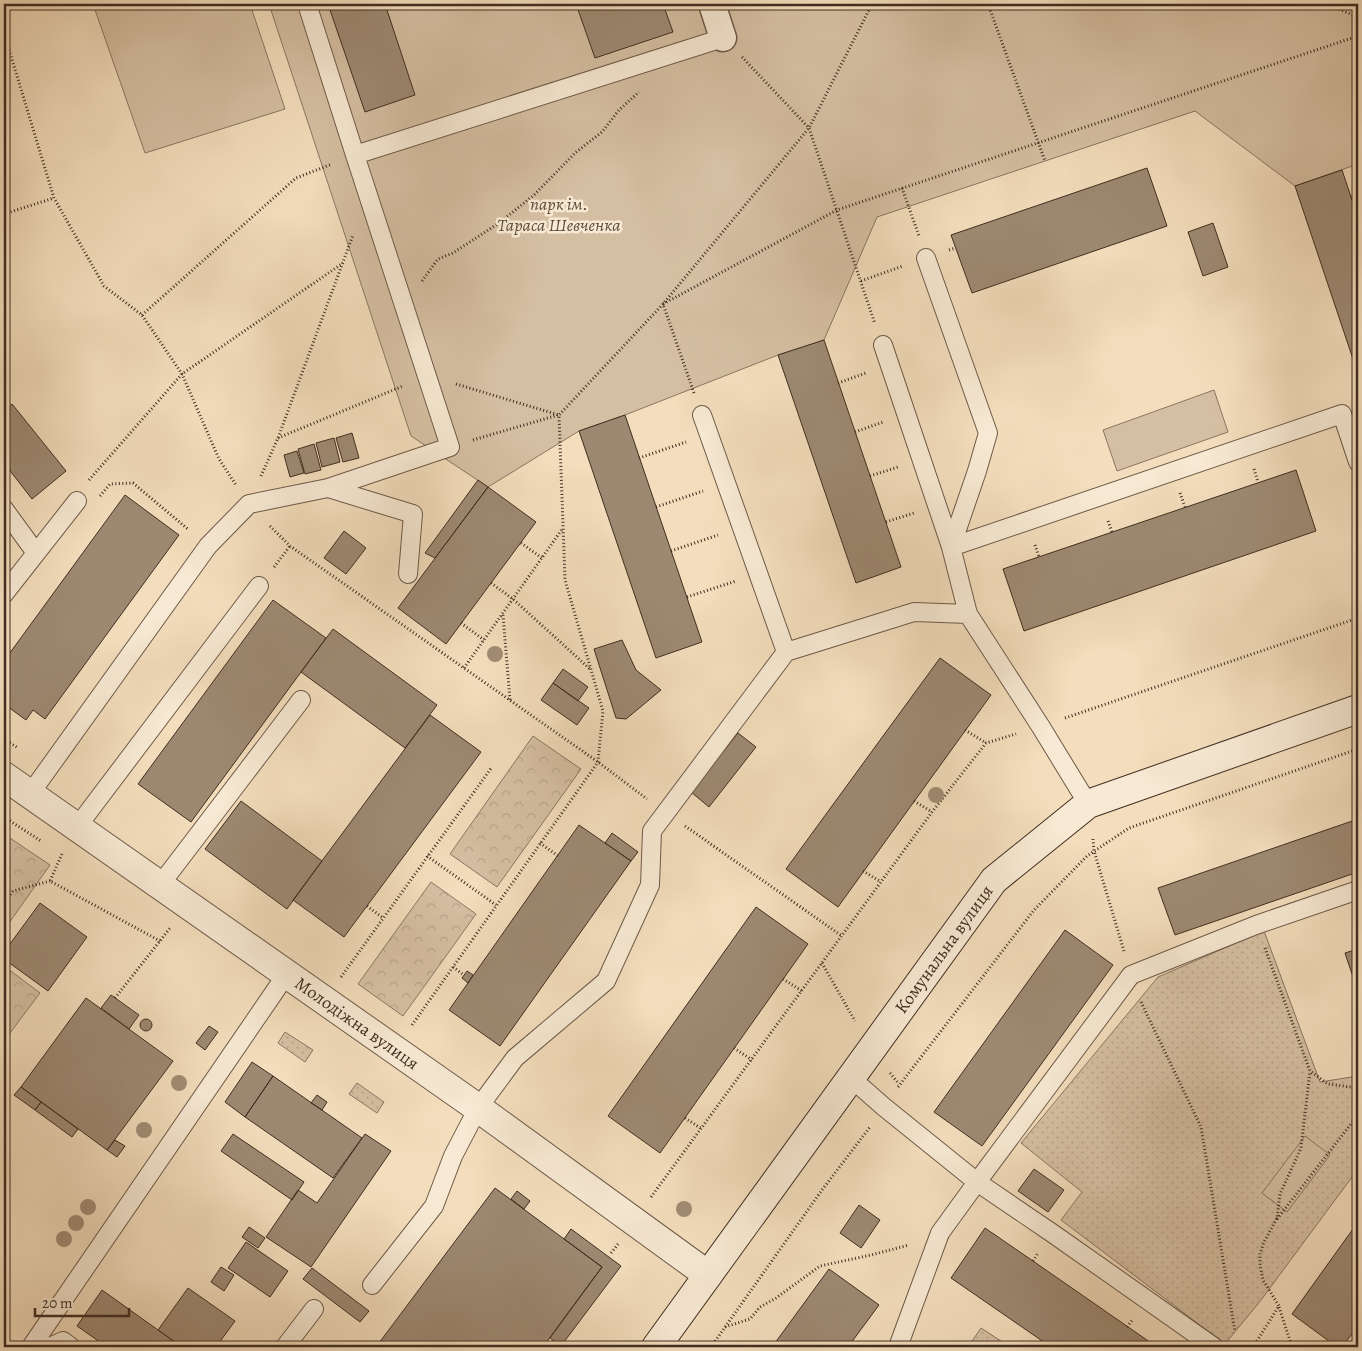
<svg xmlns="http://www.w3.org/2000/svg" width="1362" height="1351" font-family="Alegreya,serif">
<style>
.grass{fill:url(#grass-dots);stroke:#8a7662}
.forest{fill:url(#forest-crowns);stroke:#8a7662}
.park{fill:#d5bfa2;stroke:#8a7662}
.building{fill:#9d8972;stroke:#402e21}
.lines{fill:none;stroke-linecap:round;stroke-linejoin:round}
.service-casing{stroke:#6d5a48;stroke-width:20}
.pedestrian-casing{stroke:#6d5a48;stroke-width:29}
.minor-casing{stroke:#6d5a48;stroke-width:30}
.secondary-casing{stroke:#402e21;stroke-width:30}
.path{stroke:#402e21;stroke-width:3;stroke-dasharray:1 2.5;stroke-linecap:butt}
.service{stroke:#f7e9d3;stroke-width:18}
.pedestrian{stroke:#f7e9d3;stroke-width:26}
.minor{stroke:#f7e9d3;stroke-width:28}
.secondary{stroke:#f7e9d3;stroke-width:28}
.tree{fill:#a18d75}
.labels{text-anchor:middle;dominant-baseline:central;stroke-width:5;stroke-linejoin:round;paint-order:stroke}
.park-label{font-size:18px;font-style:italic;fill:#5e4b3b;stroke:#f7e9d3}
.street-label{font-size:18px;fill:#402e21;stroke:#f7e9d3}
</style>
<defs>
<pattern id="grass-dots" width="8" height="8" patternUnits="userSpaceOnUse" patternTransform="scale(1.25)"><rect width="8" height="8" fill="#d5bfa2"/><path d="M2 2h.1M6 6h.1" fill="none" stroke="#b8a48b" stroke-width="1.8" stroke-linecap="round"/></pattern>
<pattern id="forest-crowns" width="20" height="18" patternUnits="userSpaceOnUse" patternTransform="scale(1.25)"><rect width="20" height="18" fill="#d5bfa2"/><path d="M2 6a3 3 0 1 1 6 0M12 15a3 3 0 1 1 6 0" fill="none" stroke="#b8a48b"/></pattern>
</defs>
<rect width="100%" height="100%" fill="#f3ddbc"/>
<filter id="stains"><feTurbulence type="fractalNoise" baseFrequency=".004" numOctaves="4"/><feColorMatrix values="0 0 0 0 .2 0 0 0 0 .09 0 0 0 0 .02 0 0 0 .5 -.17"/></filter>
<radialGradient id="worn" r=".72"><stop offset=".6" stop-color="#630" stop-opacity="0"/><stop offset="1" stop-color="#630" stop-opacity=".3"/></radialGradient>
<path class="grass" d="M1264,931L1320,1082L1358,1076V1169L1261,1300L1225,1344L1061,1220L1082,1192L1021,1143L1158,977Z
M285,1032L313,1050L305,1062L278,1043Z
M357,1083L384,1102L377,1113L349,1094Z
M981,1328L1010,1347H968Z"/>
<path class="forest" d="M533,736L581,769L497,887L450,854Z
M4,834L50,865L4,930Z
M431,882L476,914L403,1016L358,984Z
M4,966L40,993L4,1041Z"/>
<path class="park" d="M93,4H250L285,109L145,153Z
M269,4H1358V164L1295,186L1195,111L877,217L824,340L778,355L625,415L579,431L488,487L411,436Z
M1214,390L1228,432L1117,471L1103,430Z
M1305,1136L1330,1155L1287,1212L1262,1193Z"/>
<path class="building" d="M328,4H385L415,95L365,112Z
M576,4H663L673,32L595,58Z
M1147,168L1167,226L972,293L951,235Z
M1342,170L1358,218V374L1295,186Z
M1213,223L1228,267L1203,276L1188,232Z
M824,340L901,567L856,583L778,355Z
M12,404L66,471L32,499L4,463V410Z
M625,415L702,642L656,658L579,431Z
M352,433L359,458L343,462L336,438Z
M334,438L340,462L322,467L316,443Z
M314,444L321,470L305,474L298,449Z
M297,451L304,473L290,477L284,455Z
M1296,470L1316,531L1024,631L1003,569Z
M478,480L488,487L435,558L425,553Z
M488,487L536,522L446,644L398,608Z
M125,495L179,535L45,719L33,710L26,720L4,704V661Z
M344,531L366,548L346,574L324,558Z
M273,600L326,638L191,822L138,784Z
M333,629L437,705L405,748L301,672Z
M622,640L636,670L661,690L626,719L616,718L594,649Z
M940,658L991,695L838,907L786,869Z
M563,669L588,687L578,701L553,683Z
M553,683L589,708L577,725L541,700Z
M430,715L481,752L344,937L293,900Z
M738,733L756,747L709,807L691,792Z
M241,801L322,861L287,909L205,849Z
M1358,819V872L1175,935L1158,888Z
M579,825L631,861L500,1046L449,1010Z
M612,833L638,852L631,861L605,843Z
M40,903L87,937L48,991L4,959V952Z
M756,907L808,944L660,1153L608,1116Z
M1065,930L1113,965L982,1146L934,1112Z
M1358,949V992L1345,953Z
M467,971L473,975L468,983L462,978Z
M111,995L139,1015L129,1029L101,1008Z
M86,998L173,1061L107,1150L21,1087Z
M140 1025a6 6 0 1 1 12 0a6 6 0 1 1-12 0Z
M209,1026L218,1032L205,1050L196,1043Z
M252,1062L273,1076L245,1117L225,1102Z
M273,1076L362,1138L333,1178L245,1117Z
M21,1087L41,1102L35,1110L14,1095Z
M317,1095L327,1102L322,1110L311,1103Z
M41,1102L78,1129L72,1137L35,1110Z
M233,1134L304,1182L292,1200L221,1151Z
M365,1134L391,1151L311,1267L266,1237L298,1190L317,1203Z
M115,1140L125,1146L117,1157L107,1150Z
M1034,1169L1064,1190L1048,1212L1018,1191Z
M495,1188L602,1267L570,1310L543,1347H376Z
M517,1191L530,1201L524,1209L511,1199Z
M859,1205L880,1220L861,1248L840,1233Z
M1358,1222V1326L1342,1347H1337L1292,1314Z
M249,1227L265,1238L258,1248L242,1237Z
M985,1228L1033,1261L1157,1347H1051L951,1278Z
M571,1229L621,1266L561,1346L550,1338L602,1267L564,1239Z
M246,1242L288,1271L270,1297L228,1268Z
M221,1267L234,1275L224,1291L211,1282Z
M312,1268L369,1311L360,1322L303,1279Z
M829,1269L879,1305L848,1347H772Z
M188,1288L235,1321L216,1347H182L158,1330Z
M102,1290L158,1330L182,1347H107L77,1326Z"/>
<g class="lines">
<g class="service-casing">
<path id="service" d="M307,4L355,155L723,38
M926,258L988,433L977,471L951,547
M883,345L951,547L968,614L1041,727L1088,804
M702,415L786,652L914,612L968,614
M328,488L450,447L355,155
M4,509L36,553
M951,547L1342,414L1358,462
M4,594L77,501
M30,794L208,546L249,504L328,488L413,514L408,574
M77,827L259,586
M160,885L301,700
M851,1078L884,1107L977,1182L940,1233L898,1347
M372,1285L434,1206L453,1156L478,1108L515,1058L606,981L650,885L652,831L786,652
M31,1347L286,975
M50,1347L63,1341L71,1347
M285,1347L314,1309
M1214,1347L1052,1233L977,1182L1131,975L1256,925L1358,890"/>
</g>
<g class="pedestrian-casing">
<path id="pedestrian" d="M712,4L723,38"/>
</g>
<g class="minor-casing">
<g id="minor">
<path id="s1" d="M4,776L478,1108L708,1275"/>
</g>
</g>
<g class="secondary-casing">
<g id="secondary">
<path id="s2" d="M656,1347L994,880L1088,804L1358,709"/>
</g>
</g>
<path class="path" d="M988,4L1045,161
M1326,4L1358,17
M4,33L54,198L104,286L142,315L182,374L219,459L236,485
M742,57L809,128L875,324
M902,188L919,236
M1351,198L1358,195
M4,214L54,198
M949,250L956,248
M422,281L438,259L453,253L499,223L534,195L575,153L602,132L619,110L639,92
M861,281L903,266
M142,315L296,178L332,164
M838,383L866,373
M456,384L559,415
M694,393L663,304L837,210L1358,36
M855,432L883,422
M278,438L403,386
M473,440L558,415
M639,458L686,442
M1254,469L1258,482
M261,476L278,438L353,235
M870,476L898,467
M89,480L182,374L343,263
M1180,493L1185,507
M100,496L110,484L133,483L189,530
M656,507L703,491
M1108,521L1112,532
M886,522L914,513
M270,526L290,546L598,762L647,799
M521,543L542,558
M1035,545L1039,557
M671,551L718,535
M274,567L290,546
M491,583L513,599L591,670
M687,597L736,581
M503,615L510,700
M461,623L484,640
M464,668L563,528
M1065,718L1358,618
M965,730L986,743
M4,739L18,748
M914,801L932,812
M4,817L41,841
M685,826L842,936
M1093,839L1094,851L1124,951
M540,843L558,856
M62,854L50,881L160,941
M427,856L496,905
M863,871L881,882
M4,903L13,891L50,881
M367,906L383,918
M1265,948L1310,1071L1328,1084L1358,1088
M822,963L855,1021
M453,967L464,975
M341,977L492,767
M783,979L802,991
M115,998L170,928
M1141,1002L1201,1127L1235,1332
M412,1025L598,762L603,711L565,580L559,415L663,304L809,128L872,4
M734,1048L752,1060
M890,1073L899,1084
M898,1087L1034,910L1087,856L1129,828L1358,749
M685,1118L702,1129
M651,1197L932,812L986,743L1016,734
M1277,1219L1358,1115
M611,1253L618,1244
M1033,1261L1038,1253
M1279,1307L1292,1347
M725,1327L750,1319L760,1307L776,1298L820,1266L871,1255L909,1245
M1127,1327L1133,1319
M711,1347L822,1190L870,1127
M1253,1347L1279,1306L1263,1280L1260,1265V1254L1264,1242L1277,1218L1280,1194L1301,1148L1310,1071"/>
<use href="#service" class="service"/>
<use href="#pedestrian" class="pedestrian"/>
<use href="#minor" class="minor"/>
<use href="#secondary" class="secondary"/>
</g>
<g class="tree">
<circle cx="495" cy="654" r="8"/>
<circle cx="936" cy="795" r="8"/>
<circle cx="179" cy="1083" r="8"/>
<circle cx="144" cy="1130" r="8"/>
<circle cx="88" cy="1207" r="8"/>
<circle cx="684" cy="1209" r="8"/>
<circle cx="76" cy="1223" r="8"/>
<circle cx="64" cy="1239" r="8"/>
</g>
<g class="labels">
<g class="park-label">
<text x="559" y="204">парк ім.<tspan x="559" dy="21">Тараса Шевченка</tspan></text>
</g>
<g class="street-label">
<text stroke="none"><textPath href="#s2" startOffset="491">Комунальна вулиця</textPath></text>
<text stroke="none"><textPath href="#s1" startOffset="431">Молодіжна вулиця</textPath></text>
</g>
</g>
<rect width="1362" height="1351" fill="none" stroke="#f3ddbc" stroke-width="20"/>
<rect x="5" y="5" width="1352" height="1341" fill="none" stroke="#402e21" stroke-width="2.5"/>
<rect x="10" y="10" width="1342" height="1331" fill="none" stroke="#402e21"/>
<path d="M35 1308v8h94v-8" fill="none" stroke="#402e21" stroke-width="2.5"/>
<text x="42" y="1308" font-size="15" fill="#402e21" stroke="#f7e9d3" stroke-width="4" paint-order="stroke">20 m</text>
<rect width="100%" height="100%" filter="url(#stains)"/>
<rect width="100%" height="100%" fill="url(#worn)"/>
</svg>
